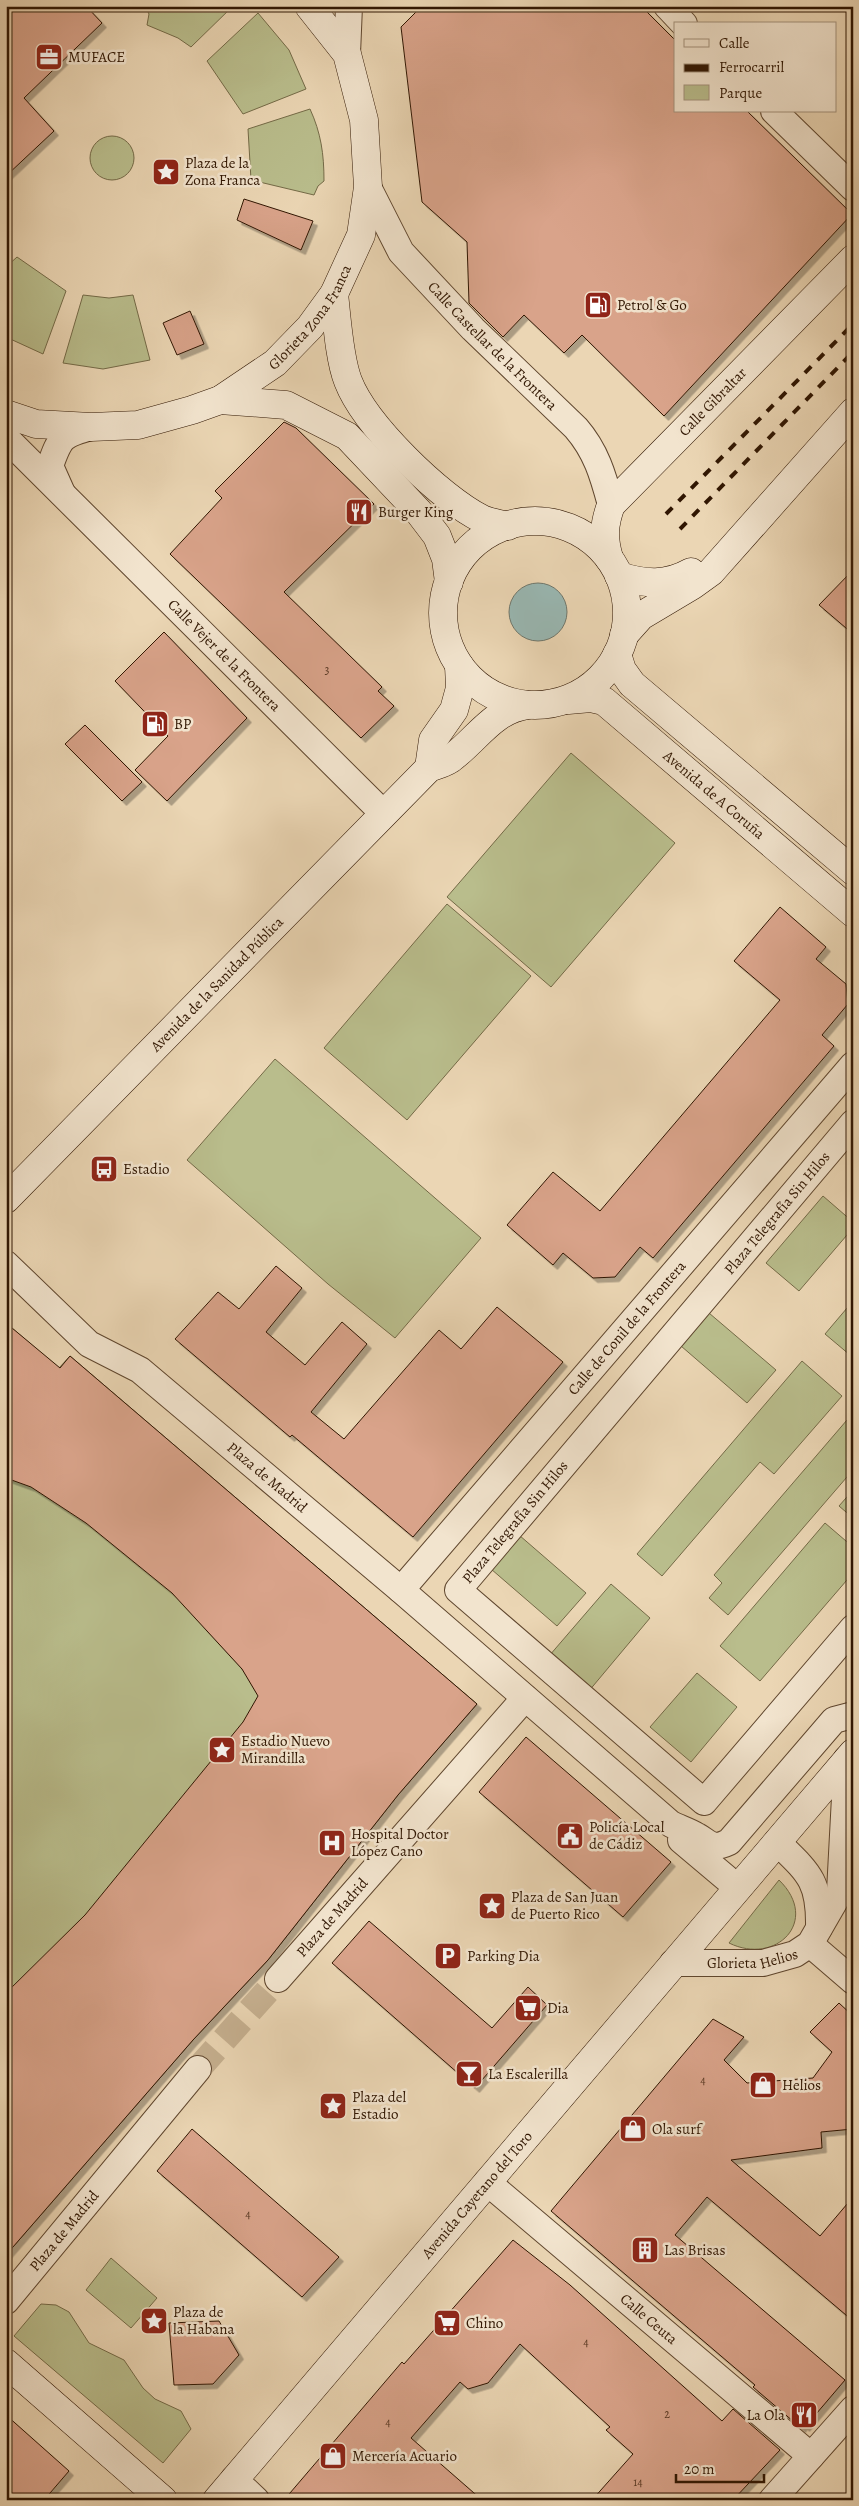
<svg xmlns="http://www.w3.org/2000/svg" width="859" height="2506" font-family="Alegreya,serif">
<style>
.green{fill:#b9bd8c;stroke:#746a47}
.water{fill:#99b8b3;stroke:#6f776c}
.building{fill:#d9a38a;stroke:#301602;filter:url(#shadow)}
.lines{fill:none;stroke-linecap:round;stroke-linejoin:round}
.street-tunnel{stroke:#c6b090;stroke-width:26;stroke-dasharray:26 13;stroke-linecap:butt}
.street-casing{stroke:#5f462e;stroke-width:28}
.secondary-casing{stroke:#301602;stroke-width:29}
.street{stroke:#f2e4ce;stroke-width:26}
.secondary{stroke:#f2e4ce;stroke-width:28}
.rail{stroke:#301602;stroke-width:4;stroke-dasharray:9 9;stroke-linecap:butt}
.labels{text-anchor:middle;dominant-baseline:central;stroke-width:5;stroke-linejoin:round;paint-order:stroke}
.number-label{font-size:12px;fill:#5a3924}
.poi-label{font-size:15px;fill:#301602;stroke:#f2e4ce;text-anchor:start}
.street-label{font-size:15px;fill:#301602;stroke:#f2e4ce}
</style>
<defs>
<filter id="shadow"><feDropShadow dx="4.5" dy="4.5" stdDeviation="0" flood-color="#0004"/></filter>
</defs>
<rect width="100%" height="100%" fill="#ebd6b4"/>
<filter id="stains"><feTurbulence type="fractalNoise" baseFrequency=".004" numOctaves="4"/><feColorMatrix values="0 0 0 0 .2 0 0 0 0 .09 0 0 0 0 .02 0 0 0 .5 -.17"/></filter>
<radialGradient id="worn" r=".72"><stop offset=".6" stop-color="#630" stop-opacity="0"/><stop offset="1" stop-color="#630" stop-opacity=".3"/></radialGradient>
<path class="green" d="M145,6H233L191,47L178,38L147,25L149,14Z
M258,13L289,50L306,89L243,114L207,61Z
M310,109C321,133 324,154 324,181L318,186L314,195L251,180L248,129Z
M90 158a22 22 0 1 1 44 0a22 22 0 1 1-44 0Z
M17,257L66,291L43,354L6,337V267Z
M83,295L109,298L133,295L150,360L103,369L63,363Z
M571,753L675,843L551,987L447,897Z
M447,904L531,976L407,1120L324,1048Z
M275,1059L481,1238L395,1338L328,1284L187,1160Z
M823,1196L853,1222V1228L799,1291L766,1263Z
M853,1301V1352L850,1355L825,1334Z
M709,1313L776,1370L747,1403L681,1346Z
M6,1323L59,1368L70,1356L477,1704L398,1795L268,1960L193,2040L6,2255Z
M802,1361L842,1396L774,1474L760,1462L662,1576L637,1554Z
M847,1420L853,1425V1470L728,1615L709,1598L722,1583L714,1575Z
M853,1490V1518L839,1506Z
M825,1523L853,1547V1573L760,1681L720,1646Z
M519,1535L586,1593L557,1626L491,1569Z
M611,1584L650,1618L583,1698L543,1663Z
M697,1673L737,1707L691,1762L650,1727Z
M779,1880C821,1921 776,1966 729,1943Z
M111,2258L157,2298L131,2328L86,2290Z
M41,2304L56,2305L69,2312L89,2343L124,2360L143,2388L155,2399L181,2411L191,2429L163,2463L14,2336Z"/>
<path class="water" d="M509 612a29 29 0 1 1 58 0a29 29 0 1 1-58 0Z"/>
<path class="building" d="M6,6H86L102,23L24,98L54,131L6,176Z
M422,6H641L675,40V111H747L852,214L664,416L582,335L564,353L524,315L503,337L469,303L467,242L422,202L401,27Z
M244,199L313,221L301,250L237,220Z
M190,311L204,344L177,355L163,323Z
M284,422L296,428L374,504L284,592L382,687L378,691L394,706L361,738L170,554L222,498L215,491Z
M853,570V634L819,605Z
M164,632L247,718L167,801L135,770L168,736L115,681Z
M85,725L142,782L122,801L65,744Z
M780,907L826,947L816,959L846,984L848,1004L822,1035L834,1046L653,1258L640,1247L615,1277L593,1278L563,1253L553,1265L507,1225L553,1172L600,1211L780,1000L734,961Z
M276,1266L302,1288L266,1332L305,1365L342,1322L367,1344L311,1412L344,1439L439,1330L461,1349L497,1307L563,1362L413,1537L292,1435L290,1437L175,1339L218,1292L239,1309Z
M6,1323L60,1368L70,1356L477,1704L398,1795L268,1960L193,2040L6,2255V1993L85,1915L243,1722L258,1696L242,1669L172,1593L86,1523L31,1487L6,1478Z
M526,1737L671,1862L623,1917L479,1792Z
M369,1921L492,2028L528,1987L547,2005L475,2088L332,1963Z
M839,2003L853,2016V2129L821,2132L822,2148L731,2160L820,2236L853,2197V2321L707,2197L675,2235L845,2380L805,2427L803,2425L801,2428L753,2387L755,2385L551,2211L713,2019L744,2037L724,2060L747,2083L813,2078L832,2052L810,2032Z
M192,2129L339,2257L302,2297L157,2171Z
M513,2240L570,2285L722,2421L733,2409L780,2450L733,2500H592L633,2454L606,2430L610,2427L520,2344L488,2383L468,2389L460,2382L411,2438L482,2500H284L402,2362L404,2364Z
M219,2321L239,2355L213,2384L174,2385L169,2323Z
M6,2415L69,2471L44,2500H6Z"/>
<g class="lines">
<path class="street-tunnel" d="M198,2069L278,1979"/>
<g class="street-casing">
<g id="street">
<path d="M667,6L684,24"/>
<path d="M347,54L349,6"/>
<path d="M774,111L853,188"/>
<path id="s1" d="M368,187L401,252L473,329L576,428C596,451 603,475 611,505"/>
<path id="s2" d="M6,438L384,814"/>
<path d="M62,493L50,466C60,437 62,435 91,427"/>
<path d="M853,1123L458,1590L704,1802L853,1628"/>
<path id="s3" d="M6,1264L89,1344L140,1370L401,1590L671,1824C679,1828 689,1831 697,1836C711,1844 712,1850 729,1842L834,1720L853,1715"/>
<path id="s4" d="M401,1590L853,1065"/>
<path d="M681,1840L738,1888"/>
<path d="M777,1842C809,1873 820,1881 819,1928"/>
<path d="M810,1944L853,1981"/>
<path id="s5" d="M673,1963H763L795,1954L810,1944L840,1892L847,1759"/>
<path id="s6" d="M278,1979L525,1698"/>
<path id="s7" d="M487,2182L811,2456"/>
<path id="s8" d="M6,2301L198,2069"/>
<path d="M234,2479L256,2500"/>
<path d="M772,2500L853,2409"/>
</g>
</g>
<g class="secondary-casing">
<g id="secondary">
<path d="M334,294C337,319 339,358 348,381C365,425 439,497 482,519C490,522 499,524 508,526"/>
<path d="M220,400L286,405L347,436L418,511L437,536L446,559L449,582"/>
<path id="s9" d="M6,414L36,424L91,427L138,425L192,410L220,400L275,363L310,327L334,294L361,235L368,187L364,120L347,54L309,6"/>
<circle cx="535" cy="613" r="92"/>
<path id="s10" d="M609,558C603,538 604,524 611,505L853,259"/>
<path d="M619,576C645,584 666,586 691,572"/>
<path d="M624,635L641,616L693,585L711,572L853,412"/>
<path d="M617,654L622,670L632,684L853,871"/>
<path id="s11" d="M568,700L591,698L604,701L853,913"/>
<path d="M429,768L433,740L454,710L460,688L459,665"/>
<path id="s12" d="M6,1199L429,768C436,765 447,763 453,757C479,737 493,710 528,705"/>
<path d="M6,2363L163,2500"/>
<path id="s13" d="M217,2500L853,1753"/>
</g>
</g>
<use href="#street" class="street"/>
<use href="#secondary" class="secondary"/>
<path class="rail" d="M666,514L853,324
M680,529L853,352"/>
</g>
<defs>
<g id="office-square" transform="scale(1.4375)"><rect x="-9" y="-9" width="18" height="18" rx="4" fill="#8f2418" stroke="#f2e4ce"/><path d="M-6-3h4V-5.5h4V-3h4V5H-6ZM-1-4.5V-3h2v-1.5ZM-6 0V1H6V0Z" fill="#fff"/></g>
<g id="sight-square" transform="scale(1.4375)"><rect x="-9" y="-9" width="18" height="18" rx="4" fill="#8f2418" stroke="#f2e4ce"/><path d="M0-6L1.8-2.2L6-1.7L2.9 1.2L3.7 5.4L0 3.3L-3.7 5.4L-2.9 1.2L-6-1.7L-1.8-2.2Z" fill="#fff"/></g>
<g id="fuel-square" transform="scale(1.4375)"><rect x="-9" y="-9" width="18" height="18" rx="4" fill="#8f2418" stroke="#f2e4ce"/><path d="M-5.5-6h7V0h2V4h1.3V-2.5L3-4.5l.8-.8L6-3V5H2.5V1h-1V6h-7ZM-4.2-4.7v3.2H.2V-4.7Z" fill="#fff"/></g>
<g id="restaurant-square" transform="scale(1.4375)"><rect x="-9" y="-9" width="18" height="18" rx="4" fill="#8f2418" stroke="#f2e4ce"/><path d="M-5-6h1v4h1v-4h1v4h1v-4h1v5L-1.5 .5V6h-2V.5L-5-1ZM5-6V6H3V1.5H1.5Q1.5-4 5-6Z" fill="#fff"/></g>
<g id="bus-square" transform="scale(1.4375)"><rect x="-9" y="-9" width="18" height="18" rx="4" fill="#8f2418" stroke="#f2e4ce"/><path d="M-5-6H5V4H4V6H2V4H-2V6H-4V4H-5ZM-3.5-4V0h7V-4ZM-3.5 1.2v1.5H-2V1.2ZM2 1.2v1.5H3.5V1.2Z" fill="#fff"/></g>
<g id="civic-square" transform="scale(1.4375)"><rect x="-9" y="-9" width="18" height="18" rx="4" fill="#8f2418" stroke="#f2e4ce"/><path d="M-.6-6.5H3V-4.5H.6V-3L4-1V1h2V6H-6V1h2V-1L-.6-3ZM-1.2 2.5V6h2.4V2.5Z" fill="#fff"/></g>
<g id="hospital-square" transform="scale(1.4375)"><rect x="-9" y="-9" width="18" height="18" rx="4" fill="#8f2418" stroke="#f2e4ce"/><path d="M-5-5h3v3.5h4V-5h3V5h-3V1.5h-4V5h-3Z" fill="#fff"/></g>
<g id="parking-square" transform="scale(1.4375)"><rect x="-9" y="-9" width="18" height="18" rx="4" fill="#8f2418" stroke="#f2e4ce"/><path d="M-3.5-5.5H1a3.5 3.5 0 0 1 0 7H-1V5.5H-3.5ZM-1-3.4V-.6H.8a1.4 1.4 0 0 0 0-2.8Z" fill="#fff"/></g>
<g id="supermarket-square" transform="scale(1.4375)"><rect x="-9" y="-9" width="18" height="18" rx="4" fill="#8f2418" stroke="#f2e4ce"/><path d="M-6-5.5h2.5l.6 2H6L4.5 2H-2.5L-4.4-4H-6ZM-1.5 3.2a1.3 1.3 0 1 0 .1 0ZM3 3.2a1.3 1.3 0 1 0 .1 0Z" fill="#fff"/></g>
<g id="bar-square" transform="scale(1.4375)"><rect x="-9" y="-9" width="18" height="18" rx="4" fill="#8f2418" stroke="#f2e4ce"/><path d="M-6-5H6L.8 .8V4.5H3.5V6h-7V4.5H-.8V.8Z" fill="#fff"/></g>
<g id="shop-square" transform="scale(1.4375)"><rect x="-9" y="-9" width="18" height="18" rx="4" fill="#8f2418" stroke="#f2e4ce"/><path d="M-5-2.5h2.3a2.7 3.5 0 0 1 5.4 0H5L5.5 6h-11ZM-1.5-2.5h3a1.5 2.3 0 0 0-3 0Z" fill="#fff"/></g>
<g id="building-square" transform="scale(1.4375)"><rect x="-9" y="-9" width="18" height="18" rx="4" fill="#8f2418" stroke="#f2e4ce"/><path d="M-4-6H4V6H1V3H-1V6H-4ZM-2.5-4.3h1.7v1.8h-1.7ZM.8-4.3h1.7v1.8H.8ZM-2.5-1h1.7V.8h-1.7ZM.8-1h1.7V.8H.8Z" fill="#fff"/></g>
</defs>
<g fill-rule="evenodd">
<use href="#office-square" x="49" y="57"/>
<use href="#sight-square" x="166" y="172"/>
<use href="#fuel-square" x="598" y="305"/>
<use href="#restaurant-square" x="359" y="512"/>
<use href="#fuel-square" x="155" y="724"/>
<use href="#bus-square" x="104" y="1169"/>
<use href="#sight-square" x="222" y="1750"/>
<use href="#civic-square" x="570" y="1836"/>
<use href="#hospital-square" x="332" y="1843"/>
<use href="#sight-square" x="492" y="1906"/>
<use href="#parking-square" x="448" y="1956"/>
<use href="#supermarket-square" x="528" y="2008"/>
<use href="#bar-square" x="469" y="2074"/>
<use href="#shop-square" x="763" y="2085"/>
<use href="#sight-square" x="333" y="2106"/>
<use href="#shop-square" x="633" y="2129"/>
<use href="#building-square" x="645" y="2250"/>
<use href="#sight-square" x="154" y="2321"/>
<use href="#supermarket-square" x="447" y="2323"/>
<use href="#restaurant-square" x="804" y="2415"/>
<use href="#shop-square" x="333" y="2456"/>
</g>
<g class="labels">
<g class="number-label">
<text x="327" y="670">3</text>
<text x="703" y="2080">4</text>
<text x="248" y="2214">4</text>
<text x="586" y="2342">4</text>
<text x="667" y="2414">2</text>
<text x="388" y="2422">4</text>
<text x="638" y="2482">14</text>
</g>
<g class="poi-label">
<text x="68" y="57">MUFACE</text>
<text x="185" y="163">Plaza de la<tspan x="185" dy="17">Zona Franca</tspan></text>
<text x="617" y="305">Petrol &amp; Go</text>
<text x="378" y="512">Burger King</text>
<text x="174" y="724">BP</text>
<text x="123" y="1169">Estadio</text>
<text x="241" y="1741">Estadio Nuevo<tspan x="241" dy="17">Mirandilla</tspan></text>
<text x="589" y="1827">Policía Local<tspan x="589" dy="17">de Cádiz</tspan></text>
<text x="351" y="1834">Hospital Doctor<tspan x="351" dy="17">López Cano</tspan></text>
<text x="511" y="1897">Plaza de San Juan<tspan x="511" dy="17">de Puerto Rico</tspan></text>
<text x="467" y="1956">Parking Dia</text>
<text x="547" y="2008">Dia</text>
<text x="488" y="2074">La Escalerilla</text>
<text x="782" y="2085">Helios</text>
<text x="352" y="2097">Plaza del<tspan x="352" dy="17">Estadio</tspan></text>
<text x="652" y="2129">Ola surf</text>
<text x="664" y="2250">Las Brisas</text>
<text x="173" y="2312">Plaza de<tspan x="173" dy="17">la Habana</tspan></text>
<text x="466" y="2323">Chino</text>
<text x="785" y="2415" text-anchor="end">La Ola</text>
<text x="352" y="2456">Mercería Acuario</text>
</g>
<g class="street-label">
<text stroke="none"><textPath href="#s9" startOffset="344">Glorieta Zona Franca</textPath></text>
<text stroke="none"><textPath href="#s1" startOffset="204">Calle Castellar de la Frontera</textPath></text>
<text stroke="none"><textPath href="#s10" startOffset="199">Calle Gibraltar</textPath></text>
<text stroke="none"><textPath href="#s2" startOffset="308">Calle Vejer de la Frontera</textPath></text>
<text stroke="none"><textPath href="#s11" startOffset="181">Avenida de A Coruña</textPath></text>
<text stroke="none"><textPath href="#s12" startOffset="301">Avenida de la Sanidad Pública</textPath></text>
<text transform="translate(777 1213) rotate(-50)">Plaza Telegrafía Sin Hilos</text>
<text stroke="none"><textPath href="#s4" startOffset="346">Calle de Conil de la Frontera</textPath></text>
<text stroke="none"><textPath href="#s3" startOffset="339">Plaza de Madrid</textPath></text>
<text transform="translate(515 1522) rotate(-50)">Plaza Telegrafía Sin Hilos</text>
<text stroke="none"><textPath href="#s6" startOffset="82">Plaza de Madrid</textPath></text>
<text stroke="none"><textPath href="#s5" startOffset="80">Glorieta Helios</textPath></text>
<text stroke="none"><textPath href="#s13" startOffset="401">Avenida Cayetano del Toro</textPath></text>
<text stroke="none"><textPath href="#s8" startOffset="91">Plaza de Madrid</textPath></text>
<text stroke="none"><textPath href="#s7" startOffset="212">Calle Ceuta</textPath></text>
</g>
</g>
<rect width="859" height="2506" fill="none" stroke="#ebd6b4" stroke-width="25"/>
<rect x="8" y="8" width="844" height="2491" fill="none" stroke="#301602" stroke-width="2.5"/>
<rect x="12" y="12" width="834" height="2481" fill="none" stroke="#301602"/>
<rect x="674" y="22" width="162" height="90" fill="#f2e4ce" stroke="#a4927c"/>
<rect x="684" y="39" width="25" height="8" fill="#f2e4ce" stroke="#a4927c"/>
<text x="719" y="48" font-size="15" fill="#301602">Calle</text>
<rect x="684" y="64" width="25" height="8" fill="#301602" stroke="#a4927c"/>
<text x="719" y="72" font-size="15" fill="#301602">Ferrocarril</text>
<rect x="684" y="85" width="25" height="15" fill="#b9bd8c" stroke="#a4927c"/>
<text x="719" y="98" font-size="15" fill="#301602">Parque</text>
<path d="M676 2474v8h88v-8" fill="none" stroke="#301602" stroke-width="2.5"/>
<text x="684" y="2474" font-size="15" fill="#301602" stroke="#f2e4ce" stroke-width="4" paint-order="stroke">20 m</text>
<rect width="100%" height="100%" filter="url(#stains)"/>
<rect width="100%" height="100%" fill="url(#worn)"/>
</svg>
